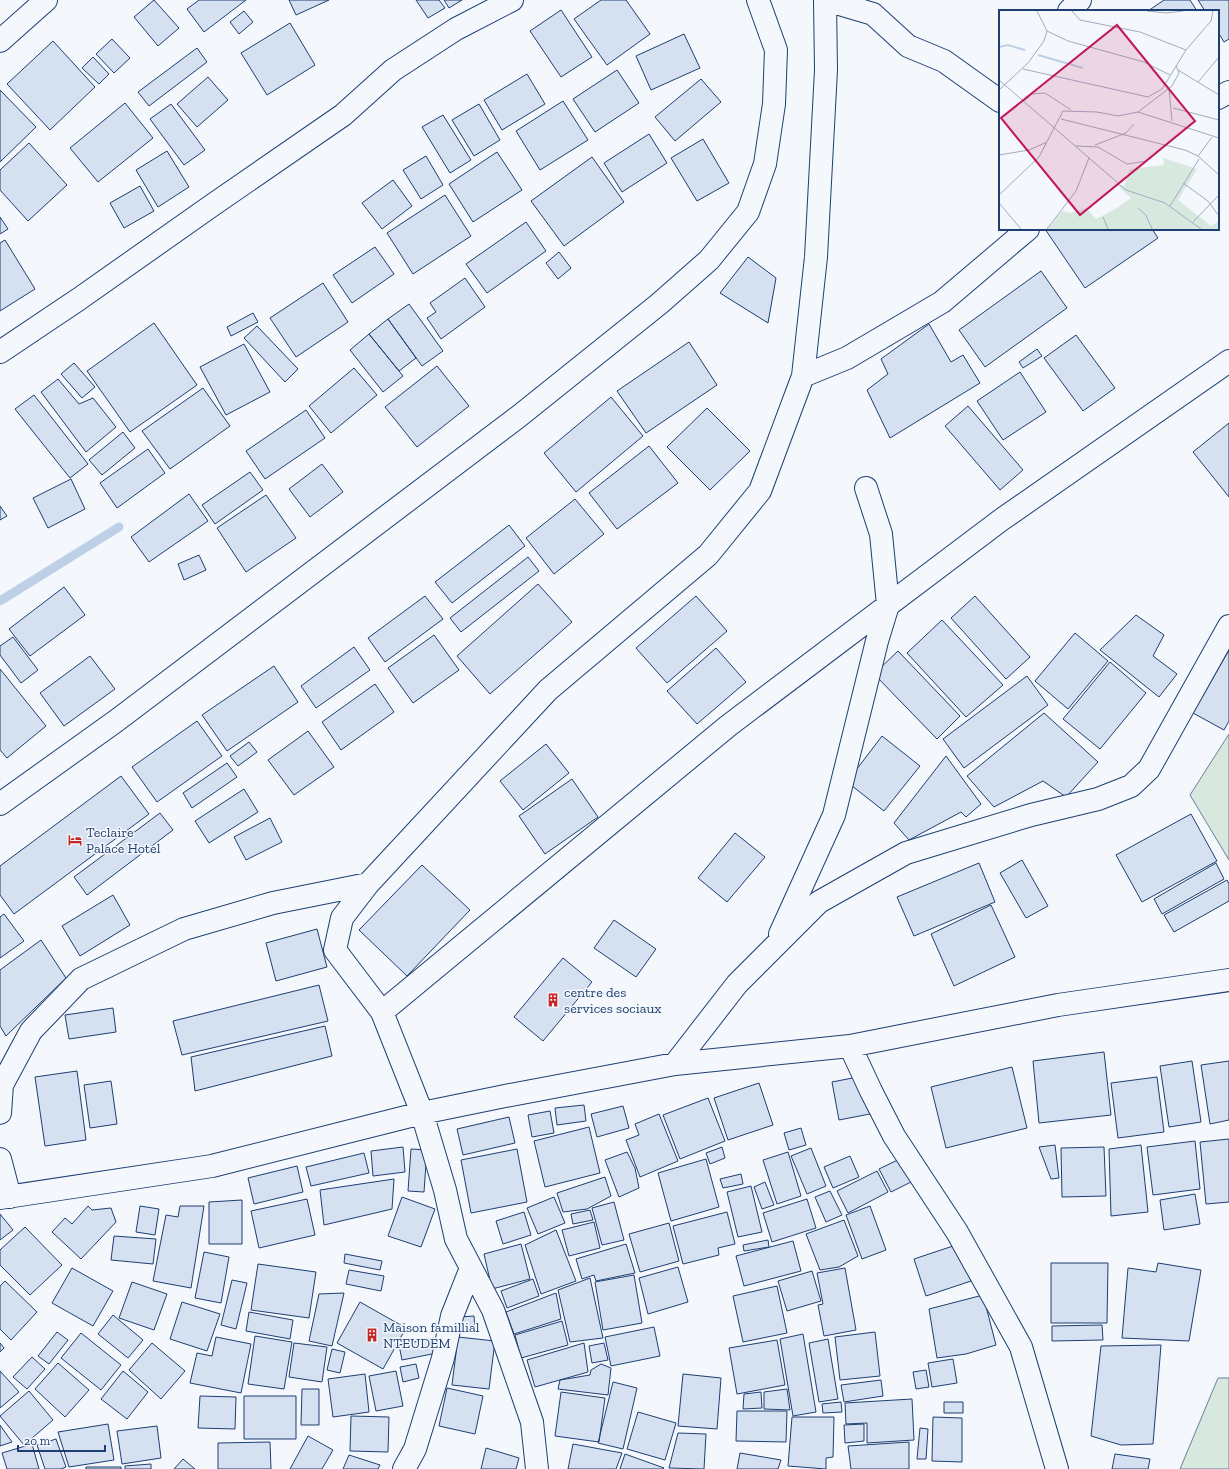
<svg xmlns="http://www.w3.org/2000/svg" width="1229" height="1469" font-family="'Zilla Slab',serif">
<style>
.green{fill:#d7e8df;stroke:#687fa3}
.lines{fill:none;stroke-linecap:round;stroke-linejoin:round}
.stream{stroke:#bed0e5;stroke-width:9}
.building{fill:#d5e0f0;stroke:#1d3f73}
.street-casing{stroke:#1d3f73;stroke-width:24}
.street{stroke:#f4f7fb;stroke-width:22}
.labels{text-anchor:middle;dominant-baseline:central;stroke-width:3;stroke-linejoin:round;paint-order:stroke}
.poi-label{font-size:14px;fill:#1d3f73;stroke:#f4f7fb;text-anchor:start}
.inset-river{fill:none;stroke:#bed0e5;stroke-width:2}
.inset-road{fill:none;stroke:#9eadc5;stroke-width:1}
.view{fill:#c2185b;fill-opacity:0.15;stroke:#c2185b;stroke-width:2}
.inset-edge{fill:none;stroke:#1d3f73;stroke-width:2}
</style>
<rect width="100%" height="100%" fill="#f4f7fb"/>
<path class="green" d="M1229,734V860L1190,795Z
M1218,1378H1229V1469H1180Z"/>
<g class="lines">
<path class="stream" d="M0,601L119,527"/>
</g>
<path class="building" d="M154,0L179,28L158,46L134,17Z
M199,0H246L204,32L187,9Z
M289,0H329L296,15Z
M416,0H439L445,8L428,18Z
M444,0H462L449,8Z
M601,0H626L650,34L607,65L574,19Z
M1164,0H1190L1197,11H1148Z
M1198,0H1229V39L1224,42L1218,32V11H1205Z
M561,10L592,57L561,77L530,31Z
M244,11L253,22L239,34L230,22Z
M290,23L315,65L267,95L241,53Z
M684,34L700,68L651,90L636,56Z
M112,39L130,58L114,73L96,54Z
M53,41L95,87L50,130L7,84Z
M197,48L207,62L149,106L138,92Z
M93,57L109,74L99,84L82,68Z
M617,70L639,103L595,132L573,99Z
M527,74L545,104L502,130L484,100Z
M208,77L228,100L197,127L177,104Z
M701,79L721,102L675,141L655,117Z
M0,90L36,127L0,162Z
M563,101L588,140L540,170L516,131Z
M125,103L153,138L98,182L70,148Z
M171,104L205,150L184,165L150,119Z
M479,104L500,140L474,156L452,120Z
M443,115L471,160L450,173L422,127Z
M649,134L667,163L622,192L604,163Z
M703,139L729,183L697,201L671,158Z
M29,143L67,185L28,221L0,190V170Z
M167,151L189,187L158,207L136,170Z
M497,152L522,190L473,222L449,184Z
M426,156L443,185L421,199L403,170Z
M592,157L624,202L564,246L531,201Z
M393,180L412,206L382,229L362,203Z
M140,186L154,211L124,228L110,203Z
M445,195L471,236L413,274L387,233Z
M0,217L8,229L0,234Z
M526,222L546,251L487,293L466,264Z
M1045,229H1152L1158,238L1085,288Z
M5,240L35,289L0,311V243Z
M375,247L394,274L352,303L333,275Z
M559,252L571,268L558,279L546,263Z
M748,257L776,278L768,323L720,293Z
M1041,271L1067,308L985,367L959,330Z
M465,278L485,307L441,339L427,318L436,312L430,303Z
M323,283L348,322L296,357L270,318Z
M409,304L443,351L422,366L388,319Z
M253,313L258,322L231,336L227,327Z
M388,319L416,358L399,371L369,334Z
M154,323L197,385L130,432L87,371Z
M929,324L951,362L963,355L980,383L890,438L867,390L888,374L881,359Z
M257,326L298,369L285,382L244,338Z
M369,334L403,376L383,392L350,350Z
M1076,335L1115,388L1083,411L1044,358Z
M689,342L717,385L646,433L617,391Z
M244,344L270,392L226,415L200,367Z
M1037,349L1042,356L1023,368L1019,362Z
M74,363L95,387L82,398L61,374Z
M437,366L469,406L417,447L385,407Z
M354,368L377,395L331,433L309,406Z
M1020,372L1046,412L1003,440L977,401Z
M58,379L79,404L93,398L116,427L86,452L41,392Z
M203,388L230,426L170,469L142,431Z
M34,395L88,464L70,478L15,409Z
M611,397L643,436L576,492L544,453Z
M968,406L1023,470L1000,490L945,426Z
M707,408L750,451L710,490L667,447Z
M306,410L325,438L265,479L246,451Z
M1229,423V497L1193,452Z
M123,432L135,448L102,475L89,460Z
M649,446L678,483L617,529L589,493Z
M148,449L165,473L117,508L100,483Z
M322,464L343,492L310,517L289,489Z
M250,472L263,490L215,524L202,505Z
M71,479L85,509L48,528L33,498Z
M189,494L208,521L149,562L131,537Z
M266,495L296,538L246,572L217,528Z
M575,499L604,534L554,574L526,538Z
M0,506L7,516L0,520Z
M509,525L525,546L452,603L435,582Z
M199,555L206,570L184,580L178,564Z
M528,557L539,571L461,632L450,618Z
M538,584L572,622L490,694L457,656Z
M64,587L85,615L30,656L9,629Z
M425,596L443,619L385,662L368,638Z
M696,596L727,631L667,683L636,648Z
M975,596L1030,657L1006,679L951,618Z
M1136,615L1164,635L1153,656L1177,674L1159,697L1100,650Z
M942,620L1003,685L966,717L907,653Z
M1075,633L1108,661L1068,709L1035,681Z
M434,635L459,670L413,703L388,668Z
M13,637L38,670L21,683L0,655V646Z
M354,647L370,670L316,708L301,686Z
M716,648L746,682L697,724L667,691Z
M1229,650V721L1224,730L1193,713Z
M898,651L960,716L937,739L874,674Z
M90,656L115,689L64,726L40,693Z
M1110,662L1146,693L1100,749L1063,719Z
M274,666L298,702L227,751L202,715Z
M0,669L46,726L7,758L0,750Z
M1027,676L1048,705L964,768L943,739Z
M375,684L394,712L341,750L322,722Z
M1044,713L1098,762L1066,797L1043,781L994,807L967,776Z
M197,721L222,756L157,802L132,767Z
M308,731L334,767L294,795L268,760Z
M882,736L920,766L884,811L847,782Z
M249,742L257,752L238,766L230,756Z
M546,744L569,773L523,810L500,781Z
M946,756L981,804L966,817L961,812L909,840L894,823Z
M227,763L237,777L192,808L183,793Z
M121,776L149,814L14,914L0,895V866Z
M572,779L598,817L545,854L519,816Z
M244,789L258,812L209,843L195,821Z
M160,813L173,830L87,895L74,877Z
M1191,814L1217,861L1142,902L1116,855Z
M270,818L282,842L246,860L234,837Z
M735,833L765,857L727,902L698,878Z
M1022,860L1048,906L1026,918L1000,873Z
M979,863L995,902L914,936L897,897Z
M1216,863L1224,879L1162,914L1154,899Z
M422,865L470,910L407,976L359,930Z
M1227,880L1229,884V901L1174,932L1164,915Z
M113,895L130,925L80,956L62,926Z
M991,905L1015,957L954,986L931,934Z
M4,914L24,941L0,958V917Z
M614,920L656,949L636,977L594,948Z
M317,929L327,967L276,981L266,943Z
M41,940L66,978L6,1036L0,1026V970Z
M563,958L592,982L543,1041L514,1017Z
M319,985L328,1021L182,1055L173,1021Z
M113,1008L116,1032L69,1039L65,1015Z
M325,1026L332,1056L195,1091L191,1057Z
M1104,1052L1111,1115L1039,1123L1033,1061Z
M1192,1061L1201,1122L1169,1127L1160,1066Z
M1229,1061V1120L1210,1124L1201,1065Z
M1012,1067L1027,1128L946,1148L931,1087Z
M77,1071L86,1140L45,1146L35,1077Z
M873,1074L880,1112L839,1120L832,1082Z
M1157,1077L1164,1132L1118,1138L1111,1083Z
M111,1081L117,1124L90,1128L84,1085Z
M759,1083L773,1125L728,1140L714,1098Z
M708,1098L725,1141L680,1159L663,1115Z
M584,1105L586,1121L557,1125L555,1108Z
M623,1106L629,1128L597,1137L591,1114Z
M550,1111L554,1133L532,1137L528,1115Z
M659,1114L678,1161L640,1177L626,1140L639,1135L635,1124Z
M509,1117L515,1143L463,1155L457,1129Z
M589,1127L600,1173L545,1187L534,1141Z
M801,1128L806,1145L789,1150L784,1133Z
M1229,1139V1202L1206,1204L1200,1142Z
M1195,1141L1200,1189L1153,1195L1147,1147Z
M1055,1145L1059,1178L1051,1179L1039,1147Z
M1141,1145L1148,1212L1111,1216L1109,1149Z
M403,1147L405,1172L373,1176L371,1151Z
M722,1147L725,1158L710,1164L706,1153Z
M1104,1147L1106,1196L1062,1197L1061,1148Z
M811,1148L826,1186L807,1194L791,1156Z
M411,1149L427,1150L424,1192L408,1191Z
M517,1149L527,1202L471,1213L461,1160Z
M627,1152L635,1168L639,1188L619,1197L605,1160Z
M788,1152L801,1196L777,1204L763,1160Z
M364,1153L369,1173L311,1186L306,1167Z
M850,1156L859,1177L833,1188L824,1167Z
M906,1156L917,1179L891,1192L879,1169Z
M706,1159L719,1207L671,1221L658,1173Z
M297,1166L303,1192L254,1204L248,1178Z
M877,1171L888,1192L848,1213L837,1191Z
M741,1174L743,1184L723,1188L720,1179Z
M605,1177L611,1196L587,1209L563,1212L557,1193Z
M394,1179L392,1209L324,1225L320,1190Z
M765,1182L774,1205L762,1209L754,1187Z
M751,1186L762,1232L738,1237L727,1192Z
M830,1191L842,1215L826,1222L815,1197Z
M1195,1194L1200,1224L1164,1230L1160,1200Z
M402,1197L435,1209L421,1247L388,1236Z
M554,1197L565,1223L538,1234L527,1208Z
M307,1199L315,1235L259,1248L251,1211Z
M807,1199L816,1228L772,1242L763,1213Z
M242,1200V1244H209V1202Z
M614,1202L624,1240L602,1245L592,1208Z
M88,1206L92,1210L111,1208L116,1222L81,1259L52,1232L65,1218L72,1224Z
M140,1206L159,1209L155,1235L136,1232Z
M180,1206H204L191,1288L153,1281L166,1215L178,1217Z
M870,1206L886,1250L862,1259L846,1215Z
M590,1210L593,1220L573,1224L571,1214Z
M524,1212L531,1235L503,1244L496,1221Z
M727,1212L735,1244L718,1248L719,1255L683,1264L673,1226Z
M0,1214L13,1230L0,1240Z
M844,1220L858,1256L839,1267L820,1270L806,1234Z
M594,1222L600,1248L569,1256L562,1230Z
M669,1223L679,1261L640,1272L629,1234Z
M25,1227L62,1265L30,1295L0,1265V1250Z
M556,1230L576,1281L541,1294L525,1245Z
M114,1236L156,1239L153,1264L111,1260Z
M768,1240L769,1247L744,1251L743,1245Z
M793,1241L801,1271L744,1286L736,1256Z
M521,1244L530,1279L492,1289L484,1254Z
M626,1244L635,1273L596,1281L594,1275L582,1279L576,1259Z
M959,1244L971,1281L926,1296L914,1259Z
M204,1252L229,1257L221,1303L195,1298Z
M345,1254L382,1261L380,1270L344,1263Z
M1051,1263H1108L1107,1323H1051Z
M1158,1263L1201,1270L1189,1341L1122,1338L1128,1268L1156,1272Z
M258,1264L316,1272L309,1318L251,1310Z
M678,1267L688,1302L648,1314L639,1278Z
M72,1268L113,1291L93,1326L52,1303Z
M845,1268L856,1330L824,1336L818,1305L823,1304L817,1273Z
M349,1270L384,1276L381,1291L346,1284Z
M812,1271L821,1301L787,1311L778,1281Z
M634,1275L642,1323L603,1330L595,1282Z
M590,1278L603,1338L570,1342L558,1290Z
M533,1279L539,1296L507,1308L501,1291Z
M232,1280L247,1283L236,1329L221,1325Z
M5,1281L37,1312L11,1340L0,1329V1286Z
M132,1282L167,1294L154,1330L119,1318Z
M777,1286L787,1333L743,1342L733,1296Z
M344,1293L332,1346L309,1341L319,1294Z
M556,1293L561,1319L514,1334L506,1312Z
M983,1295L996,1345L966,1354L937,1358L929,1309Z
M182,1302L220,1314L207,1351L170,1339Z
M360,1302L406,1328L383,1369L337,1343Z
M249,1312L293,1320L290,1339L246,1331Z
M113,1315L143,1340L128,1358L98,1334Z
M474,1316L475,1330L461,1331L460,1317Z
M562,1321L568,1345L521,1358L515,1335Z
M1102,1325L1103,1340L1052,1341V1326Z
M654,1327L660,1356L611,1366L605,1337Z
M57,1332L68,1340L49,1364L38,1356Z
M875,1332L880,1376L840,1380L835,1337Z
M81,1333L121,1365L101,1390L61,1358Z
M803,1334L816,1412L793,1416L780,1339Z
M255,1336L292,1342L284,1389L248,1384Z
M216,1337L251,1344L241,1393L190,1383L197,1353L212,1356Z
M458,1337L495,1341L489,1389L452,1385Z
M434,1338L437,1353L402,1360L399,1345Z
M828,1339L838,1399L819,1402L809,1343Z
M777,1340L785,1385L737,1394L729,1348Z
M0,1343L4,1348L0,1352Z
M152,1343L185,1371L161,1399L129,1370Z
M294,1343L327,1347L322,1382L289,1377Z
M584,1343L588,1372L535,1387L527,1360Z
M604,1343L608,1360L592,1363L589,1346Z
M1161,1345L1153,1444L1121,1445L1091,1436L1101,1346Z
M332,1349L345,1352L340,1373L327,1370Z
M32,1357L45,1369L27,1389L13,1377Z
M953,1359L957,1383L932,1387L928,1363Z
M58,1363L89,1390L65,1417L35,1389Z
M416,1364L419,1378L403,1382L400,1367Z
M601,1364L611,1368L608,1395L558,1389L560,1380L590,1375L591,1370Z
M926,1370L929,1387L916,1389L913,1372Z
M0,1371L19,1392L0,1408Z
M123,1371L148,1392L127,1419L101,1399Z
M396,1371L403,1406L376,1411L369,1376Z
M365,1374L369,1412L333,1417L328,1379Z
M683,1374L721,1378L717,1429L678,1426Z
M881,1380L883,1396L844,1402L841,1385Z
M613,1382L637,1388L623,1449L598,1443Z
M447,1388L483,1396L475,1434L439,1426Z
M302,1389H319V1425H301Z
M787,1389L790,1410L764,1409V1392Z
M29,1391L53,1420L24,1445L0,1416Z
M561,1392L605,1398L599,1442L555,1436Z
M761,1392L762,1408L743,1409L744,1394Z
M200,1396L236,1397L235,1429L198,1428Z
M244,1396H296V1439H244Z
M912,1399L914,1440L867,1443V1423L846,1424L845,1403Z
M841,1402L842,1412L823,1413L822,1404Z
M944,1402H963V1413H944Z
M737,1411H787L786,1442L736,1441Z
M638,1412L676,1423L665,1460L627,1449Z
M351,1416L389,1417L388,1452L350,1451Z
M792,1417H834L833,1457L826,1458V1469L788,1466Z
M933,1417L962,1418V1462L932,1461Z
M108,1424L114,1460L69,1467L58,1432Z
M864,1424V1441L845,1443L844,1425Z
M0,1425L12,1442L0,1446Z
M157,1426L161,1458L122,1464L117,1431Z
M920,1428L928,1429L926,1459H917Z
M678,1433L706,1434L704,1469L669,1468Z
M308,1436L333,1450L322,1469H290Z
M56,1439L66,1467L61,1469H45L37,1445Z
M270,1442L271,1469H218V1443Z
M909,1442V1469H851L848,1446Z
M32,1444L39,1469H7L2,1453Z
M573,1444L622,1453L616,1469H568Z
M486,1448L519,1458L516,1469H481Z
M740,1453L781,1460L778,1469H737Z
M625,1454L664,1468L663,1469H620Z
M1115,1454L1150,1459L1148,1469H1112Z
M349,1455L380,1465L378,1469H343Z
M183,1459L195,1469H174Z
M151,1464V1469H125V1466Z
M86,1467H121V1469H86Z"/>
<g class="lines">
<g class="street-casing">
<path id="street" d="M826,0L873,14L908,46L944,61L1000,101
M1069,11L1080,0
M0,41L46,0
M1218,98L1229,92
M0,352L79,299L214,204L343,115L393,70L456,29L512,0
M803,376L847,358L942,302L1028,229
M0,804L116,721L518,417L659,304L709,260L748,212L765,164L774,104L776,50L758,0
M780,934L834,815L877,641L888,605L881,534L866,488
M382,1012L728,726L1001,520L1229,361
M850,1046L871,1091L894,1136L957,1232L1021,1347L1057,1469
M675,1064L737,984L819,902L906,853L1031,815L1098,799L1131,786L1149,769L1229,626
M0,1113L2,1085L31,1031L81,979L184,929L273,903L368,884
M0,1159L10,1197
M0,1198L212,1166L422,1113L505,1096L675,1064L850,1046L1058,1005L1229,980
M404,1469L415,1449L443,1358L452,1316L471,1268
M537,1469L532,1422L493,1310L456,1239L445,1190L422,1113L382,1012L335,950L342,918L368,884L548,690L708,555L760,491L803,376L816,257L826,70L825,0"/>
</g>
<use href="#street" class="street"/>
</g>
<defs>
<g id="hotel-bare" transform="scale(1.08)"><path d="M-6-4.5h1.5V1H6V5H4.5V3h-9V5H-6ZM-4 0a1.8 1.8 0 1 1 3.6 0ZM.5 0V-2.5h3Q6-2.5 6 0Z" fill="#c62828" stroke="#f4f7fb" stroke-width="2.5" paint-order="stroke"/></g>
<g id="building-bare" transform="scale(1.08)"><path d="M-4-6H4V6H1V3H-1V6H-4ZM-2.5-4.3h1.7v1.8h-1.7ZM.8-4.3h1.7v1.8H.8ZM-2.5-1h1.7V.8h-1.7ZM.8-1h1.7V.8H.8Z" fill="#c62828" stroke="#f4f7fb" stroke-width="2.5" paint-order="stroke"/></g>
</defs>
<g fill-rule="evenodd">
<use href="#hotel-bare" x="75" y="840"/>
<use href="#building-bare" x="553" y="1000"/>
<use href="#building-bare" x="372" y="1335"/>
</g>
<g class="labels">
<g class="poi-label">
<text x="86" y="832">Teclaire<tspan x="86" dy="16">Palace Hotel</tspan></text>
<text x="564" y="992">centre des<tspan x="564" dy="16">services sociaux</tspan></text>
<text x="383" y="1327">Maison famillial<tspan x="383" dy="16">NTEUDEM</tspan></text>
</g>
</g>
<g transform="translate(999 10)">
<rect width="220" height="220" fill="#f4f7fb"/>
<path d="M164,148L198,159L179,190L212,216L220,211V219H49L63,201L71,203L87,198L97,209L118,198L132,188L118,175L125,176L131,159L165,155Z" fill="#d7e8df"/>
<path class="inset-river" d="M0,37L9,35L26,40M39,45L84,58"/>
<path class="inset-road" d="M73,1L81,10L141,22L187,40M148,1L167,3L184,1M48,21L69,31L145,52L171,65M24,59L149,87L163,79L187,40L212,11L214,1M179,60L220,85M0,70L127,180L166,193L202,219M199,72L220,47M170,79L173,111M0,80L29,53L45,31L48,21L38,1M24,92L33,84L46,83L72,100M174,98L220,110M139,102L220,128M62,109L186,140L199,146L220,165M96,135L127,123L135,114M77,136L99,137L128,154L148,151M0,145L30,140L48,132M199,146L213,127M184,173L209,191L220,206M0,185L40,147L64,101L98,102L119,106L139,102L173,76L180,63L177,55M0,193L22,219M171,196L200,149M139,198L147,205L153,219M104,207L109,219M194,212L220,185M48,219L77,181L90,148"/>
<path class="view" d="M118,15L196,111L81,205L2,108Z"/>
<rect width="220" height="220" class="inset-edge"/>
</g>
<path d="M18 1445v6h87v-6" fill="none" stroke="#1d3f73" stroke-width="2"/>
<text x="24" y="1445" font-size="12" fill="#1d3f73" stroke="#f4f7fb" stroke-width="3" paint-order="stroke">20 m</text>
</svg>
